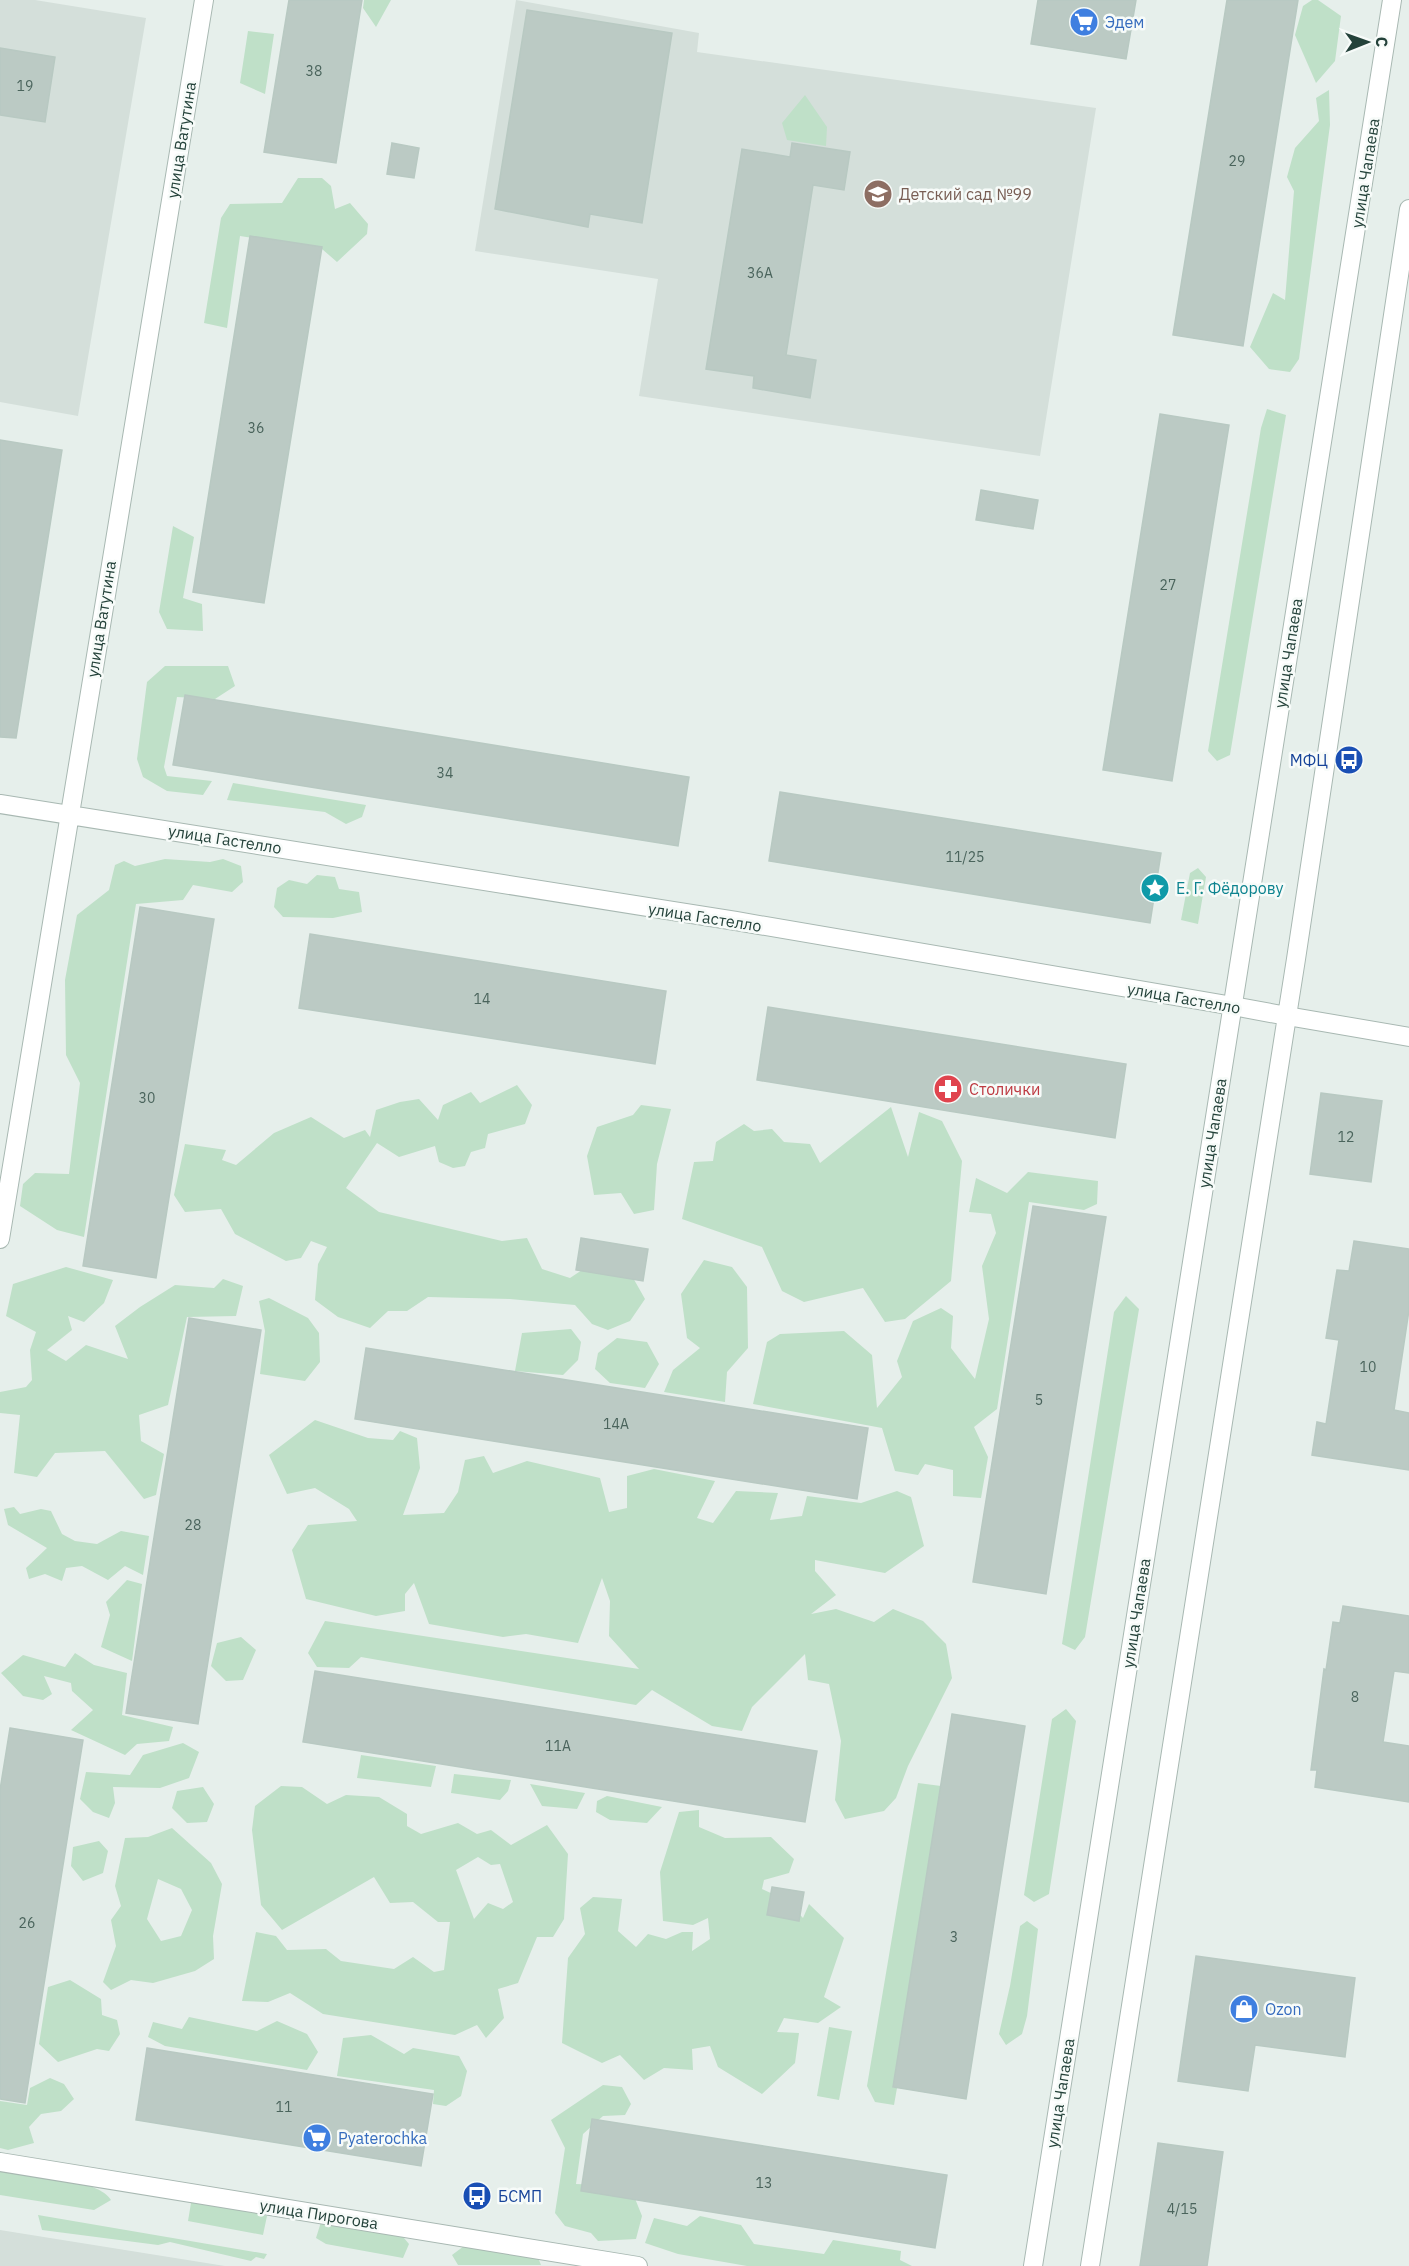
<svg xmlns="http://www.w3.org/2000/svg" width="1409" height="2266" font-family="'IBM Plex Sans',sans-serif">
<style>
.built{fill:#d4dfda}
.green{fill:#bfe0c8;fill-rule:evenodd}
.building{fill:#bbcac4;stroke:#b8c9c2;stroke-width:1.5}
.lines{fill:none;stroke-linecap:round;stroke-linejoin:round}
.minor-casing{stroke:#a8b8b2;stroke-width:20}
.tertiary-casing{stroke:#a8b8b2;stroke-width:20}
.minor{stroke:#fff;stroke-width:18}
.tertiary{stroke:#fff;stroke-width:18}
.labels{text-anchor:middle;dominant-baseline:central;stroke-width:5;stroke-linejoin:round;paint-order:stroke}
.number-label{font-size:14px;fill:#4a645c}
.shop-label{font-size:16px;fill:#366cbe;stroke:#f7fbf9;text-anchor:start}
.street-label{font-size:16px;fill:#24423a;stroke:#f7fbf9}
.education-label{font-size:16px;fill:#785e54;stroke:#f7fbf9;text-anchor:start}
.transit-label{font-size:16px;fill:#164399;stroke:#f7fbf9;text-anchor:end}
.culture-label{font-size:16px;fill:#0d838f;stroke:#f7fbf9;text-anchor:start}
.health-label{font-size:16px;fill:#be3a42;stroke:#f7fbf9;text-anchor:start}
</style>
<rect width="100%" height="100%" fill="#e6efeb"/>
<path class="built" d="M0,0H35L146,18L78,416L0,402Z
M516,0L699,33L697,52L1096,108L1040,456L639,396L658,279L475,251Z
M0,2230L225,2266H0Z"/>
<path class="green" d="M364,0H391L376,27L363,8Z
M1312,0H1318L1341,16L1335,61L1316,83L1295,35L1303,6Z
M248,31L274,34L265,94L240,83Z
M1329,90L1330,125L1299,359L1290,372L1269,369L1250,347L1273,293L1285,300L1294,191L1287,177L1295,148L1319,121L1316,98Z
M805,95L827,127L826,146L787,140L782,123Z
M298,178H322L331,186L335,209L350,203L368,224L367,234L337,262L322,249L240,236L227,328L204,323L221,218L230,204L282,203Z
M1267,409L1286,415L1230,755L1217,761L1208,751L1261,428Z
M173,526L194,537L183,598L202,604L203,631L167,629L159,612Z
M165,666H228L235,686L215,699L177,697L164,767L167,776L212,781L203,795L167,791L143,777L137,759L147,682Z
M233,783L366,805L362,817L346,824L325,812L227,800Z
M165,859L210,862L223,859L241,866L243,882L232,892L193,885L183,900L136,904L84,1237L57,1230L20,1206L23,1184L35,1173L69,1174L80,1083L66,1055L65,980L77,915L109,890L115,865L124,861L135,866Z
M1198,868L1206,877L1198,924L1181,920L1190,873Z
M317,875L335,877L339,889L359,892L362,912L333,918L283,917L274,907L277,888L289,880L307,884Z
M517,1085L532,1105L525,1124L488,1134L485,1148L471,1152L465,1166L453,1168L439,1162L435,1146L399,1157L377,1143L346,1188L379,1212L502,1241L527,1238L542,1269L570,1278L591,1264L632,1276L645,1299L630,1321L608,1330L592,1324L575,1305L510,1299L428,1297L407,1311H388L370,1328L338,1317L315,1300L318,1264L327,1247L311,1241L301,1258L286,1261L235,1234L221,1209L185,1212L174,1195L185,1144L226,1150L222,1160L236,1165L274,1133L311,1117L344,1138L365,1130L370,1137L376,1110L400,1102L419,1099L438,1120L443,1105L471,1092L480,1103Z
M641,1105L671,1109L657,1164L654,1210L634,1214L621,1193L594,1195L587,1156L597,1127L633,1115Z
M891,1107L908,1157L919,1112L942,1121L962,1161L951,1281L905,1319L885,1322L863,1288L804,1302L782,1291L762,1247L682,1219L694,1162L713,1161L716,1142L744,1124L754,1131L772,1129L784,1142L810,1144L820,1163Z
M1028,1172L1098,1181L1097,1204L1084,1210L1029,1202L997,1409L974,1427L988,1457L981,1498L953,1496V1470L925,1464L918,1475L895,1471L882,1428L753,1404L767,1342L780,1334L844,1331L872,1355L877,1408L902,1377L897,1361L913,1321L941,1308L953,1316L951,1348L975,1379L989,1319L982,1266L996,1233L991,1214L969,1212L976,1178L1007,1193Z
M704,1260L732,1267L747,1287L748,1348L727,1372L725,1402L664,1392L673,1370L700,1348L687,1338L681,1294Z
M66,1267L113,1280L104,1303L84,1322L68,1316L72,1330L47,1350L66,1361L86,1345L128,1359L115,1326L140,1307L175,1285L214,1288L223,1279L243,1286L236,1316L187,1317L168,1405L139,1415L141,1441L164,1454L156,1495L144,1499L105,1451L55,1453L37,1477L14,1473L20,1415L0,1413V1392L26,1387L32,1380L30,1350L36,1332L6,1316L13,1284Z
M1126,1296L1139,1309L1085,1637L1075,1650L1062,1644L1114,1312Z
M269,1298L308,1318L319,1333L320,1362L305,1381L260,1374L265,1331L259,1301Z
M571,1329L581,1342L578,1360L563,1375L515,1371L522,1333Z
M617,1338L647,1342L659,1364L645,1388L610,1383L595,1369L598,1353Z
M315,1420L368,1438L393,1440L400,1431L417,1438L420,1468L403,1515L444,1513L458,1492L465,1460L484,1456L493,1473L527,1461L600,1478L609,1512L627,1508V1476L654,1469L715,1481L697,1518L713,1523L736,1491L778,1493L770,1520L802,1516L807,1496L861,1503L897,1491L911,1497L924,1546L885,1573L815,1560V1571L836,1595L811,1614L836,1609L874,1622L893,1609L923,1621L946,1644L952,1678L908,1766L896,1798L884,1811L845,1819L835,1800L841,1741L829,1684L808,1680L805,1654L752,1707L742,1731L712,1726L652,1690L636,1705L361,1657L349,1668L317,1667L308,1653L325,1621L639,1669L609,1636L610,1601L602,1578L578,1643L526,1634L503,1637L429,1624L414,1583L405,1594V1611L376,1616L306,1599L292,1550L308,1525L357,1521L349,1509L315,1488L287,1494L269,1455Z
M14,1507L20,1514L41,1509L51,1511L62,1534L75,1541L97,1544L121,1531L149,1536L143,1575L125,1566L108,1580L82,1566L66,1568L62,1581L45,1574L29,1579L26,1568L47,1548L8,1525L4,1509Z
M127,1580L142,1584L132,1661L101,1647L110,1615L106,1602Z
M241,1637L256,1650L243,1680L226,1681L211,1666L217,1643Z
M75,1653L94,1665L127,1673L122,1715L173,1727L169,1741L137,1744L125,1755L71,1730L93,1710L72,1691L71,1683L44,1676L52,1694L43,1700L23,1696L1,1673L23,1655L65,1667Z
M1066,1709L1076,1721L1049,1894L1034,1902L1024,1895L1052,1719Z
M183,1743L199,1752L189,1778L160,1788L113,1787L115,1803L109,1818L93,1812L80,1799L86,1772L130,1775L143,1755Z
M361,1755L436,1766L431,1787L357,1778Z
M454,1774L511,1780L508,1791L500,1800L451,1793Z
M918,1783L941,1786L893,2087L897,2088L894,2105L875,2102L867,2086Z
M530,1784L585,1793L577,1809L542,1806Z
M281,1786L302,1787L327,1804L346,1795L379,1797L407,1814V1826L421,1834L458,1823L477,1834L491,1830L511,1845L547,1825L568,1854L564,1919L553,1937H537L518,1983L498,1989L504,2018L486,2038L477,2025L455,2035L323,2014L290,1993L268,2002L242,2001L256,1932L276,1936L287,1950L326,1949L341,1961L394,1969L413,1957L434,1972L444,1970L450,1922H438L413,1902L390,1903L374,1877L282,1930L261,1905L252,1830L255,1806ZM478,1857L491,1865L500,1864L513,1902L503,1909L488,1903L474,1919L456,1870Z
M203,1787L214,1804L207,1822L187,1823L172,1808L177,1791Z
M607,1796L662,1807L647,1823L610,1820L596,1812L597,1801Z
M699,1810V1827L725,1838L771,1837L794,1859L789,1873L764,1880L762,1889L786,1900L803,1918L809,1904L844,1938L824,1997L841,2007L818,2023L784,2018L777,2032L799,2033L795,2063L762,2094L718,2067L710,2046L692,2049L693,2070L664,2068L644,2080L620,2055L602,2063L562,2043L568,1958L585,1934L580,1908L593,1897L622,1899L618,1931L636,1947L648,1934L666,1939L682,1932H693L692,1951L710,1939L708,1918L693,1925L663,1921L660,1872L679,1812Z
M172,1828L211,1863L222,1884L213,1936L214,1959L195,1971L153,1983L131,1980L111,1990L103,1982L116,1946L111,1920L121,1906L115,1886L125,1838L148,1837ZM158,1879L181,1889L192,1910L181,1936L161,1941L147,1919Z
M99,1841L108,1851L103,1873L83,1881L71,1866L73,1847Z
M1027,1921L1038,1929L1027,2016L1022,2034L1006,2045L999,2034L1010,1986L1020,1926Z
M70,1980L101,1999L102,2015L117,2020L120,2034L109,2051L97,2049L58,2062L39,2044L48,1987Z
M189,2017L257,2031L277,2021L307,2034L318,2052L307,2070L165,2046L148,2037L153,2022L182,2029Z
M829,2027L852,2031L839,2100L817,2096Z
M371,2035L404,2054L413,2048L459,2056L467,2071L461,2096L446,2106L433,2104L434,2090L337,2076L343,2038Z
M50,2078L64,2084L74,2099L61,2111L41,2114L29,2127L34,2143L8,2150L0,2148V2101L27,2105L30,2088Z
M603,2085L622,2087L631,2104L625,2115L603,2116L583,2134L576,2184L630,2186L642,2216L636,2239L598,2241L591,2233L565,2226L555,2213L565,2148L551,2120Z
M0,2167C23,2171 101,2180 111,2200L94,2210L0,2195Z
M191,2203L234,2204L267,2216L263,2235L188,2221Z
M38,2215L267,2254L264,2259L256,2257L251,2261L170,2242L158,2245L42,2230Z
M700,2216L741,2225L754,2244L824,2254L833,2240L901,2251L900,2260L912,2266H747L678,2254L645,2243L654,2218L687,2226Z
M321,2222L399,2232L409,2244L403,2258L326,2244L316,2238Z
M464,2246L537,2255L541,2265H458L452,2255Z"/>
<path class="building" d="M289,0H362L336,163L264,152Z
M1038,0H1136L1126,59L1031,44Z
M1227,0H1298L1243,346L1173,335Z
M527,10L672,33L642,223L590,214L588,227L495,209Z
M0,48L55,57L45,122L0,115Z
M392,143L419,148L414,178L387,174Z
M792,143L850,152L844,190L813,185L786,355L816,360L810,398L753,388L754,376L706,369L742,149L790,157Z
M250,236L322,247L264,603L193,592Z
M1160,414L1229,425L1172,781L1103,770Z
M0,440L62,450L16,738L0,737Z
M981,490L1038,500L1033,529L976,520Z
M185,695L689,777L678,846L173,765Z
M780,792L1161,853L1150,923L769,861Z
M140,907L214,919L156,1278L83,1266Z
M310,934L666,991L655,1064L299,1008Z
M768,1007L1126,1064L1115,1138L757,1080Z
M1321,1093L1382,1101L1371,1182L1310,1174Z
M1033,1206L1106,1217L1046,1594L973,1582Z
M581,1238L648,1249L643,1281L576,1270Z
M1354,1241L1409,1249V1310L1394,1410L1409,1413V1470L1312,1455L1317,1422L1326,1424L1339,1340L1326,1338L1337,1270L1349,1271Z
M189,1318L261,1330L198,1724L126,1713Z
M366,1348L868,1428L857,1499L355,1419Z
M1343,1606L1409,1616V1673L1394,1671L1383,1742L1409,1746V1802L1315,1787L1317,1770H1311L1324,1669L1326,1670L1333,1622L1340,1623Z
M315,1671L817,1751L805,1822L303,1742Z
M952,1714L1025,1726L966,2099L893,2087Z
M10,1728L83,1740L25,2103L0,2099V1790Z
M772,1887L804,1892L799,1921L767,1915Z
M1196,1956L1355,1978L1345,2057L1255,2045L1248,2091L1178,2081Z
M147,2048L433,2094L421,2166L136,2120Z
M592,2119L947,2175L935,2248L581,2191Z
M1158,2143L1223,2152L1207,2266H1140Z"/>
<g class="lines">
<g class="minor-casing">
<path id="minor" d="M0,804L736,921L1233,1006
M1287,1016L1409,1037
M0,1239L204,0"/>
</g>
<g class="tertiary-casing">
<path id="tertiary" d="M1233,1006L1287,1016
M0,2162L638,2266
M1033,2266L1392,0
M1090,2266L1296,959L1409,209"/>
</g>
<use href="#minor" class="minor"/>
<use href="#tertiary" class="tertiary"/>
</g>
<defs>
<g id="supermarket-disc" transform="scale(1.5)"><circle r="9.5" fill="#3f7fe0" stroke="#f7fbf9"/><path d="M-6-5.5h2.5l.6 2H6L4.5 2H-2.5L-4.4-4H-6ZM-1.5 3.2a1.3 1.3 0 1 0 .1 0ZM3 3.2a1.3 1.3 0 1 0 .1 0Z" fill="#fff"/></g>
<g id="school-disc" transform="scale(1.5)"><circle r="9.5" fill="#8d6e63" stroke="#f7fbf9"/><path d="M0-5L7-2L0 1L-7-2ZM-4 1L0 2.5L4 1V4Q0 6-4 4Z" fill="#fff"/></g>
<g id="bus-disc" transform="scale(1.5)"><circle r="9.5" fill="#1a4fb4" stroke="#f7fbf9"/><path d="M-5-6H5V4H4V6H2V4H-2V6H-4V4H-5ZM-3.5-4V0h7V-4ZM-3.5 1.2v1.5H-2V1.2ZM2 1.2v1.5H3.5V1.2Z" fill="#fff"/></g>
<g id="sight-disc" transform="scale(1.5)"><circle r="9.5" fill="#0f9aa8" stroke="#f7fbf9"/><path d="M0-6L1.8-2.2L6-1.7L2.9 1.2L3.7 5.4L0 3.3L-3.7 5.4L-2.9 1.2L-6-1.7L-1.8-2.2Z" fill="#fff"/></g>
<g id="pharmacy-disc" transform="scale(1.5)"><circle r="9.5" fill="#e0444e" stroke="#f7fbf9"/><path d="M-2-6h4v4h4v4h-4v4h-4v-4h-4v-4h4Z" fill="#fff"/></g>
<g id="shop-disc" transform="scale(1.5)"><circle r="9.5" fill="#3f7fe0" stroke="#f7fbf9"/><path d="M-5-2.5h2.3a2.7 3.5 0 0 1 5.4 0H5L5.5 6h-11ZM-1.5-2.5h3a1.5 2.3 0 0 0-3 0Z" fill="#fff"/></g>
</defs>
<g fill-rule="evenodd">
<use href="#supermarket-disc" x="1084" y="22"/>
<use href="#school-disc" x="878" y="194"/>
<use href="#bus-disc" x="1349" y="760"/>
<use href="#sight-disc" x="1155" y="888"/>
<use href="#pharmacy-disc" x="948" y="1089"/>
<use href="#shop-disc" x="1244" y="2009"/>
<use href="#supermarket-disc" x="317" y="2138"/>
<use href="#bus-disc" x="477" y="2196"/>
</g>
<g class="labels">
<g class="number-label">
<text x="314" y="71">38</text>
<text x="25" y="86">19</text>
<text x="1237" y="161">29</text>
<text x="760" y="273">36А</text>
<text x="256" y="428">36</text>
<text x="1168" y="585">27</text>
<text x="445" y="773">34</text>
<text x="965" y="857">11/25</text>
<text x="482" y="999">14</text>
<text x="147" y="1098">30</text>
<text x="1346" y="1137">12</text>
<text x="1368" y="1367">10</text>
<text x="1039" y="1400">5</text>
<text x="616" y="1424">14А</text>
<text x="193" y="1525">28</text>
<text x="1355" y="1697">8</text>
<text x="558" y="1746">11А</text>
<text x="27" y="1923">26</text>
<text x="954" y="1937">3</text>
<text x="284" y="2107">11</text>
<text x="764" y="2183">13</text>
<text x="1182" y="2209">4/15</text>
</g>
<g class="shop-label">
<text x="1105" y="22">Эдем</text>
<text x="1265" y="2009">Ozon</text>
<text x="338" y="2138">Pyaterochka</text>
</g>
<g class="street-label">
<text transform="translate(181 140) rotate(-81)">улица Ватутина</text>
<text transform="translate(1365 173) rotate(-81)">улица Чапаева</text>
<text transform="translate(101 619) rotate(-81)">улица Ватутина</text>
<text transform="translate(1288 653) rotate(-81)">улица Чапаева</text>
<text transform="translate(225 839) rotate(9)">улица Гастелло</text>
<text transform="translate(705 917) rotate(9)">улица Гастелло</text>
<text transform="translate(1184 998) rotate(10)">улица Гастелло</text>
<text transform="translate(1212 1133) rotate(-81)">улица Чапаева</text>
<text transform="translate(1136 1613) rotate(-81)">улица Чапаева</text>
<text transform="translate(1060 2093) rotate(-81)">улица Чапаева</text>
<text transform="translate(319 2214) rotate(9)">улица Пирогова</text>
</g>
<g class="education-label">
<text x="899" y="194">Детский сад №99</text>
</g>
<g class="transit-label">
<text x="1328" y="760">МФЦ</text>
<text x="498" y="2196" text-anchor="start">БСМП</text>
</g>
<g class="culture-label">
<text x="1176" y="888">Е. Г. Фёдорову</text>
</g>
<g class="health-label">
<text x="969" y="1089">Столички</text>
</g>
</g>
<g transform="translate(1367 42) rotate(89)" stroke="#f7fbf9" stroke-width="4.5" paint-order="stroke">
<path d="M0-4.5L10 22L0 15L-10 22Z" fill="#24423a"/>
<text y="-9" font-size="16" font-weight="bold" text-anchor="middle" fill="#24423a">С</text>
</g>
</svg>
